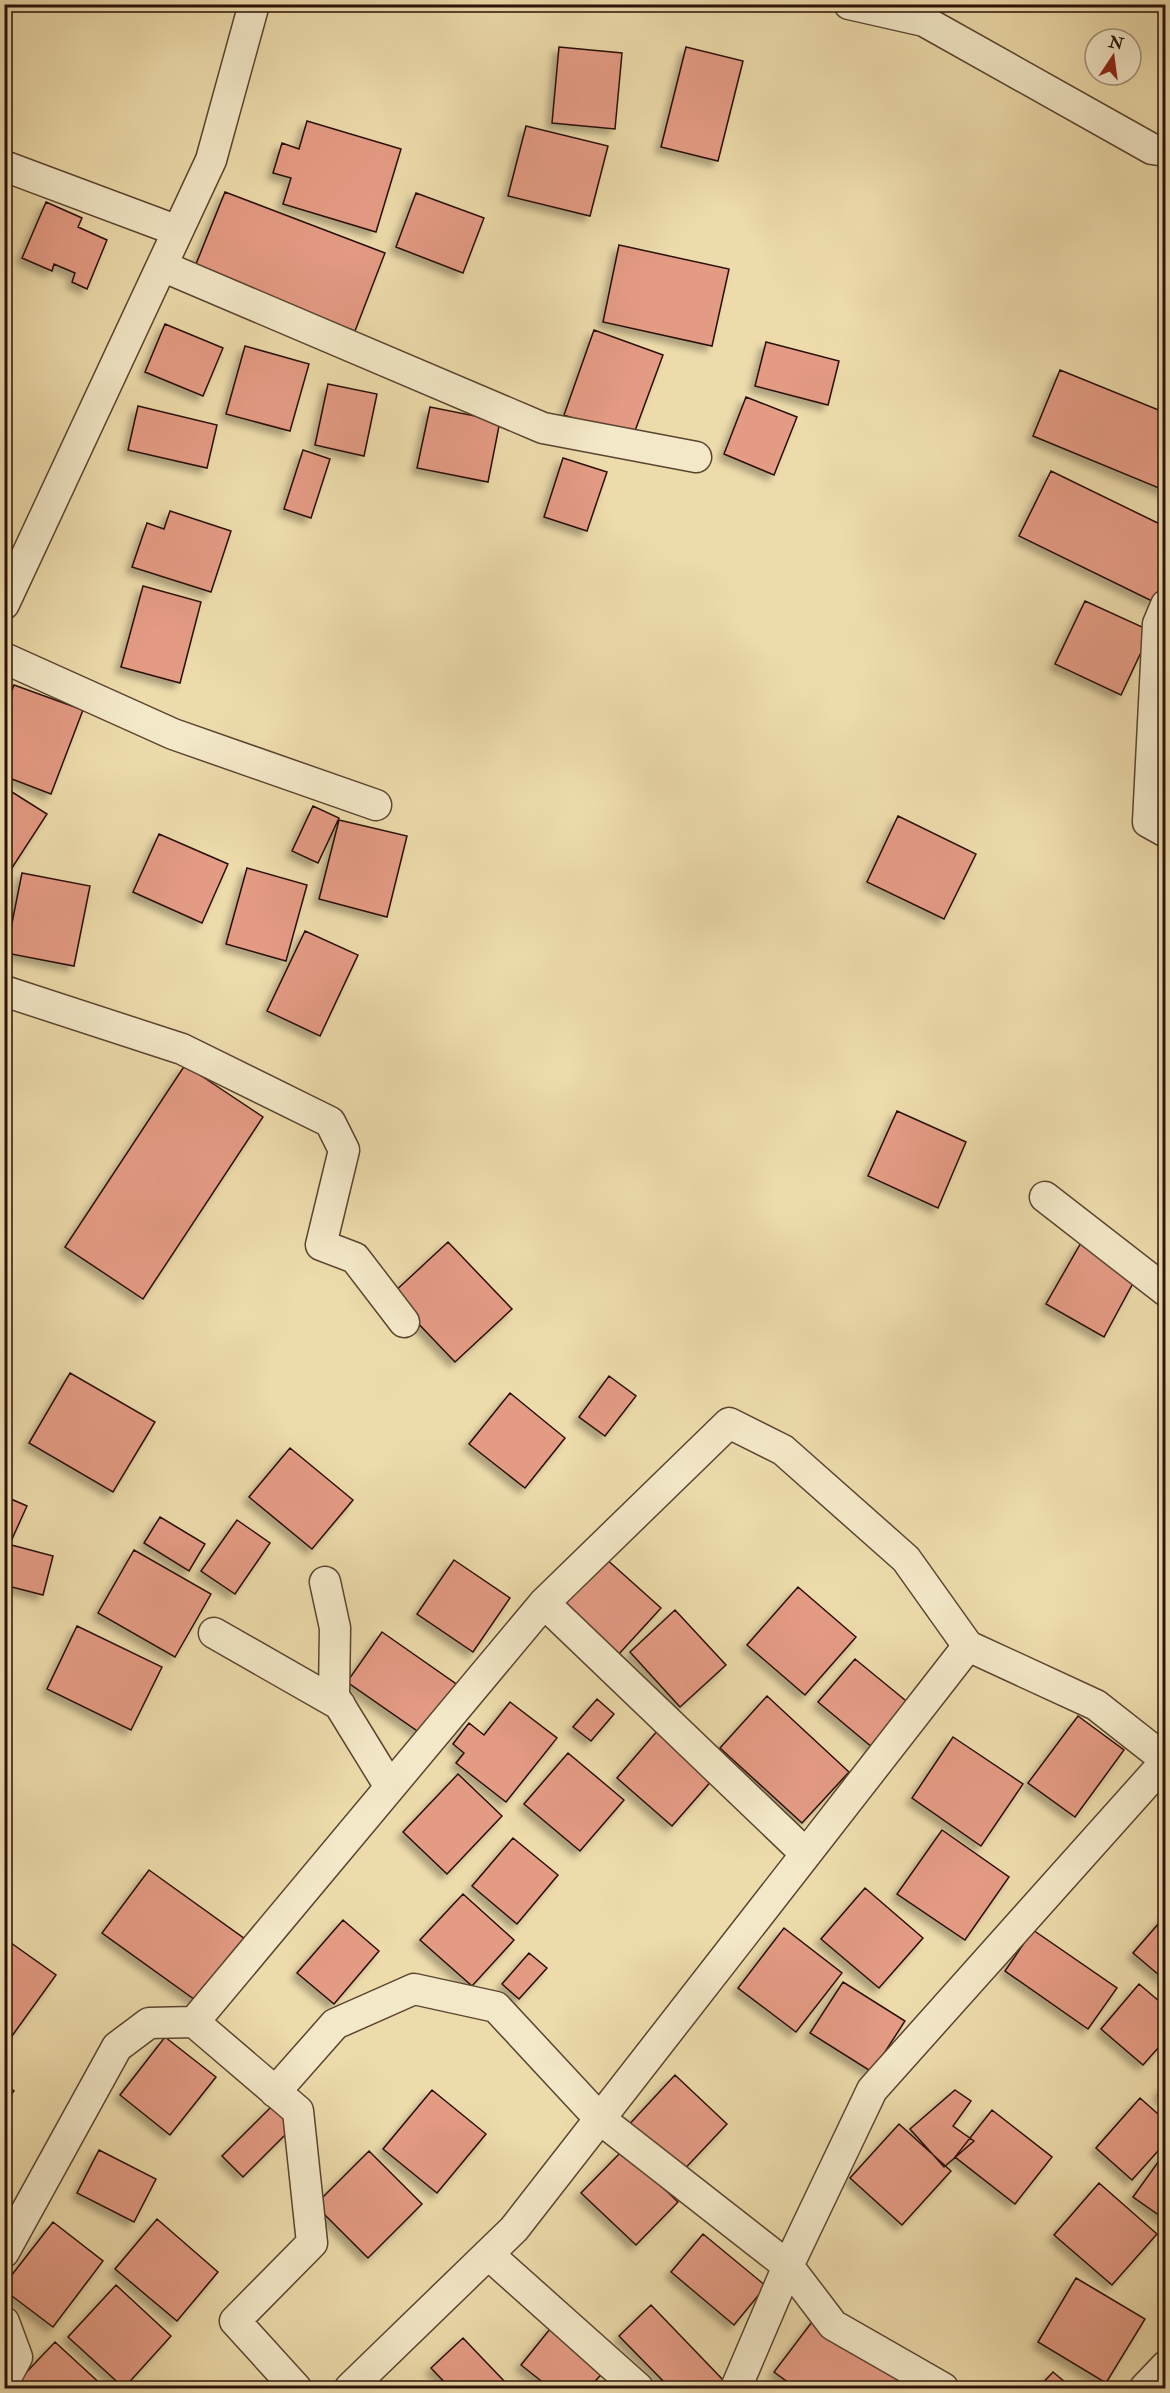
<svg xmlns="http://www.w3.org/2000/svg" width="1170" height="2393" font-family="'IM FELL Double Pica',serif">
<style>
.building{fill:#e49b84;stroke:#2a1107;stroke-width:1.5;filter:url(#shadow)}
.lines{fill:none;stroke-linecap:round;stroke-linejoin:round}
.street-casing{stroke:#5b4430;stroke-width:33}
.street{stroke:#f3e8c8;stroke-width:30}
</style>
<defs>
<filter id="shadow"><feDropShadow dx="-5.5" dy="5.5" stdDeviation="3" flood-color="#0004"/></filter>
</defs>
<rect width="100%" height="100%" fill="#eddbab"/>
<filter id="stains"><feTurbulence type="fractalNoise" baseFrequency=".00333" numOctaves="4"/><feColorMatrix values="0 0 0 0 .2 0 0 0 0 .09 0 0 0 0 .02 0 0 0 .5 -.17"/></filter>
<radialGradient id="worn" r=".72"><stop offset=".6" stop-color="#630" stop-opacity="0"/><stop offset="1" stop-color="#630" stop-opacity=".3"/></radialGradient>
<path class="building" d="M559,47L622,53L615,129L552,123Z
M686,47L743,61L718,161L661,147Z
M307,121L401,149L376,232L283,204L291,178L273,173L282,143L299,149Z
M526,126L608,146L590,216L508,196Z
M225,192L385,253L355,331L194,269Z
M416,193L484,218L463,273L396,247Z
M46,202L82,218L78,227L107,240L87,289L72,282L75,273L54,264L52,271L22,258Z
M619,245L729,269L712,346L603,322Z
M165,324L223,348L203,396L145,372Z
M594,330L663,355L632,439L564,415Z
M766,342L839,361L828,405L755,386Z
M245,346L309,364L290,431L226,414Z
M1060,370L1166,413V491L1033,436Z
M328,384L377,394L364,456L315,445Z
M746,397L797,417L774,475L724,454Z
M138,406L217,425L207,468L128,450Z
M430,407L500,421L488,482L417,468Z
M303,450L330,459L311,518L284,509Z
M563,458L607,472L587,531L544,517Z
M1051,471L1166,527V579L1154,602L1019,536Z
M170,511L231,531L211,592L132,567L147,523L164,529Z
M143,586L201,602L180,683L121,667Z
M1085,601L1151,631L1121,695L1055,664Z
M14,685L83,710L51,794L4,776V710Z
M4,787L47,814L10,871L4,867Z
M313,806L339,818L318,863L292,851Z
M898,816L976,854L944,919L867,882Z
M339,820L407,836L387,917L319,899Z
M159,834L228,864L202,923L133,892Z
M247,868L307,885L286,961L226,944Z
M22,873L90,886L74,966L6,953Z
M305,931L358,955L320,1036L267,1011Z
M185,1065L263,1117L143,1299L65,1247Z
M897,1111L966,1142L938,1208L868,1176Z
M1082,1241L1139,1272L1104,1337L1046,1304Z
M448,1242L512,1309L455,1362L391,1295Z
M70,1373L155,1422L113,1492L29,1443Z
M609,1376L636,1396L605,1436L579,1417Z
M510,1393L565,1438L525,1488L469,1444Z
M290,1448L353,1500L312,1549L249,1497Z
M4,1496L27,1506L12,1539L4,1536Z
M160,1517L205,1544L189,1571L144,1543Z
M237,1520L270,1543L235,1594L201,1571Z
M4,1543L53,1556L43,1595L4,1585Z
M134,1550L211,1594L175,1657L98,1613Z
M604,1557L661,1608L618,1655L561,1604Z
M454,1560L510,1598L473,1652L417,1614Z
M798,1587L856,1637L805,1695L747,1645Z
M675,1610L726,1665L680,1707L630,1652Z
M77,1626L162,1667L131,1730L47,1689Z
M382,1632L462,1688L426,1737L347,1682Z
M855,1659L916,1709L879,1753L818,1702Z
M767,1696L849,1772L802,1823L720,1748Z
M597,1699L614,1714L591,1741L573,1727Z
M510,1702L557,1738L506,1802L456,1763L464,1753L453,1744L469,1723L484,1735Z
M1078,1716L1124,1750L1075,1817L1028,1783Z
M658,1730L714,1778L672,1826L617,1778Z
M953,1737L1023,1784L981,1846L912,1798Z
M568,1753L624,1800L580,1851L524,1804Z
M458,1774L502,1816L447,1874L403,1832Z
M942,1830L1009,1877L965,1940L897,1894Z
M513,1838L558,1875L517,1924L472,1886Z
M149,1870L245,1939L198,2002L102,1933Z
M865,1888L923,1938L879,1988L821,1939Z
M463,1894L514,1940L472,1986L420,1940Z
M1166,1915V1981L1133,1953Z
M343,1920L379,1951L334,2004L297,1973Z
M784,1928L842,1973L796,2032L738,1988Z
M1033,1930L1117,1988L1088,2029L1005,1971Z
M4,1938L56,1975L12,2036L4,2030Z
M529,1953L547,1968L519,1999L502,1984Z
M843,1982L905,2021L872,2072L810,2033Z
M1139,1984L1166,2007V2039L1143,2065L1101,2029Z
M165,2037L216,2077L170,2135L120,2095Z
M675,2075L727,2124L677,2177L625,2129Z
M4,2084L14,2091L4,2103Z
M1166,2084V2101L1158,2095Z
M432,2090L486,2134L437,2193L383,2149Z
M955,2090L971,2101L953,2126L974,2141L944,2167L910,2129Z
M1140,2098L1166,2121V2142L1132,2180L1096,2148Z
M274,2104L295,2125L243,2177L222,2156Z
M992,2110L1052,2157L1015,2204L955,2157Z
M899,2124L951,2171L902,2225L850,2178Z
M99,2150L156,2179L134,2222L77,2193Z
M623,2150L678,2202L636,2245L581,2193Z
M369,2151L422,2204L368,2258L315,2205Z
M1166,2151V2220L1133,2197Z
M1099,2183L1157,2234L1112,2285L1054,2235Z
M157,2219L218,2272L177,2321L115,2269Z
M53,2222L103,2261L53,2327L4,2290V2285Z
M703,2234L766,2286L734,2325L671,2272Z
M1076,2278L1145,2319L1106,2383L1038,2342Z
M116,2285L171,2336L124,2388L68,2337Z
M651,2305L725,2382L718,2388H670L619,2336Z
M818,2314L908,2381L902,2388H796L774,2372Z
M554,2324L607,2368L589,2388H550L521,2365Z
M463,2338L505,2382L498,2388H450L431,2368Z
M55,2342L105,2388H28L19,2380Z
M1053,2372L1072,2388H1038Z"/>
<g class="lines">
<g class="street-casing">
<path id="street" d="M849,4L924,21L1152,149L1166,151
M4,166L178,231
M162,266L543,428L696,457
M4,604L211,160L254,4
M1166,605L1158,624L1148,822L1166,832
M4,658L173,734L376,805
M4,991L182,1049L330,1122L344,1150L321,1245L355,1258L404,1322
M1045,1197L1166,1291
M325,1582L335,1628L334,1696L390,1787
M544,1603L806,1854
M214,1633L340,1705
M194,2022L544,1603L729,1423L783,1450L906,1559L968,1646L1096,1705L1166,1760
M275,2092L335,2024L414,1989L496,2007L600,2119L788,2266L833,2325L943,2388
M4,2252L117,2047L149,2023L194,2022L298,2111L312,2243L235,2321L296,2388
M488,2254L638,2388
M4,2322L17,2357L4,2381
M350,2388L514,2229L968,1646
M736,2388L788,2266L872,2090L1166,1761
M1145,2388L1166,2366"/>
</g>
<use href="#street" class="street"/>
</g>
<rect width="1170" height="2393" fill="none" stroke="#eddbab" stroke-width="24"/>
<rect x="6" y="6" width="1158" height="2381" fill="none" stroke="#2a1107" stroke-width="3"/>
<rect x="12" y="12" width="1146" height="2369" fill="none" stroke="#2a1107" stroke-width="1.5"/>
<g transform="translate(1113 57) rotate(13)"><circle r="28" fill="#f3e8c8" stroke="#a3927b" stroke-width="1.5"/>
<path d="M0-4.5L10 22L0 15L-10 22Z" fill="#8f2418"/>
<text y="-9" font-size="16" font-weight="bold" text-anchor="middle" fill="#2a1107">N</text>
</g>
<rect width="100%" height="100%" filter="url(#stains)"/>
<rect width="100%" height="100%" fill="url(#worn)"/>
</svg>
